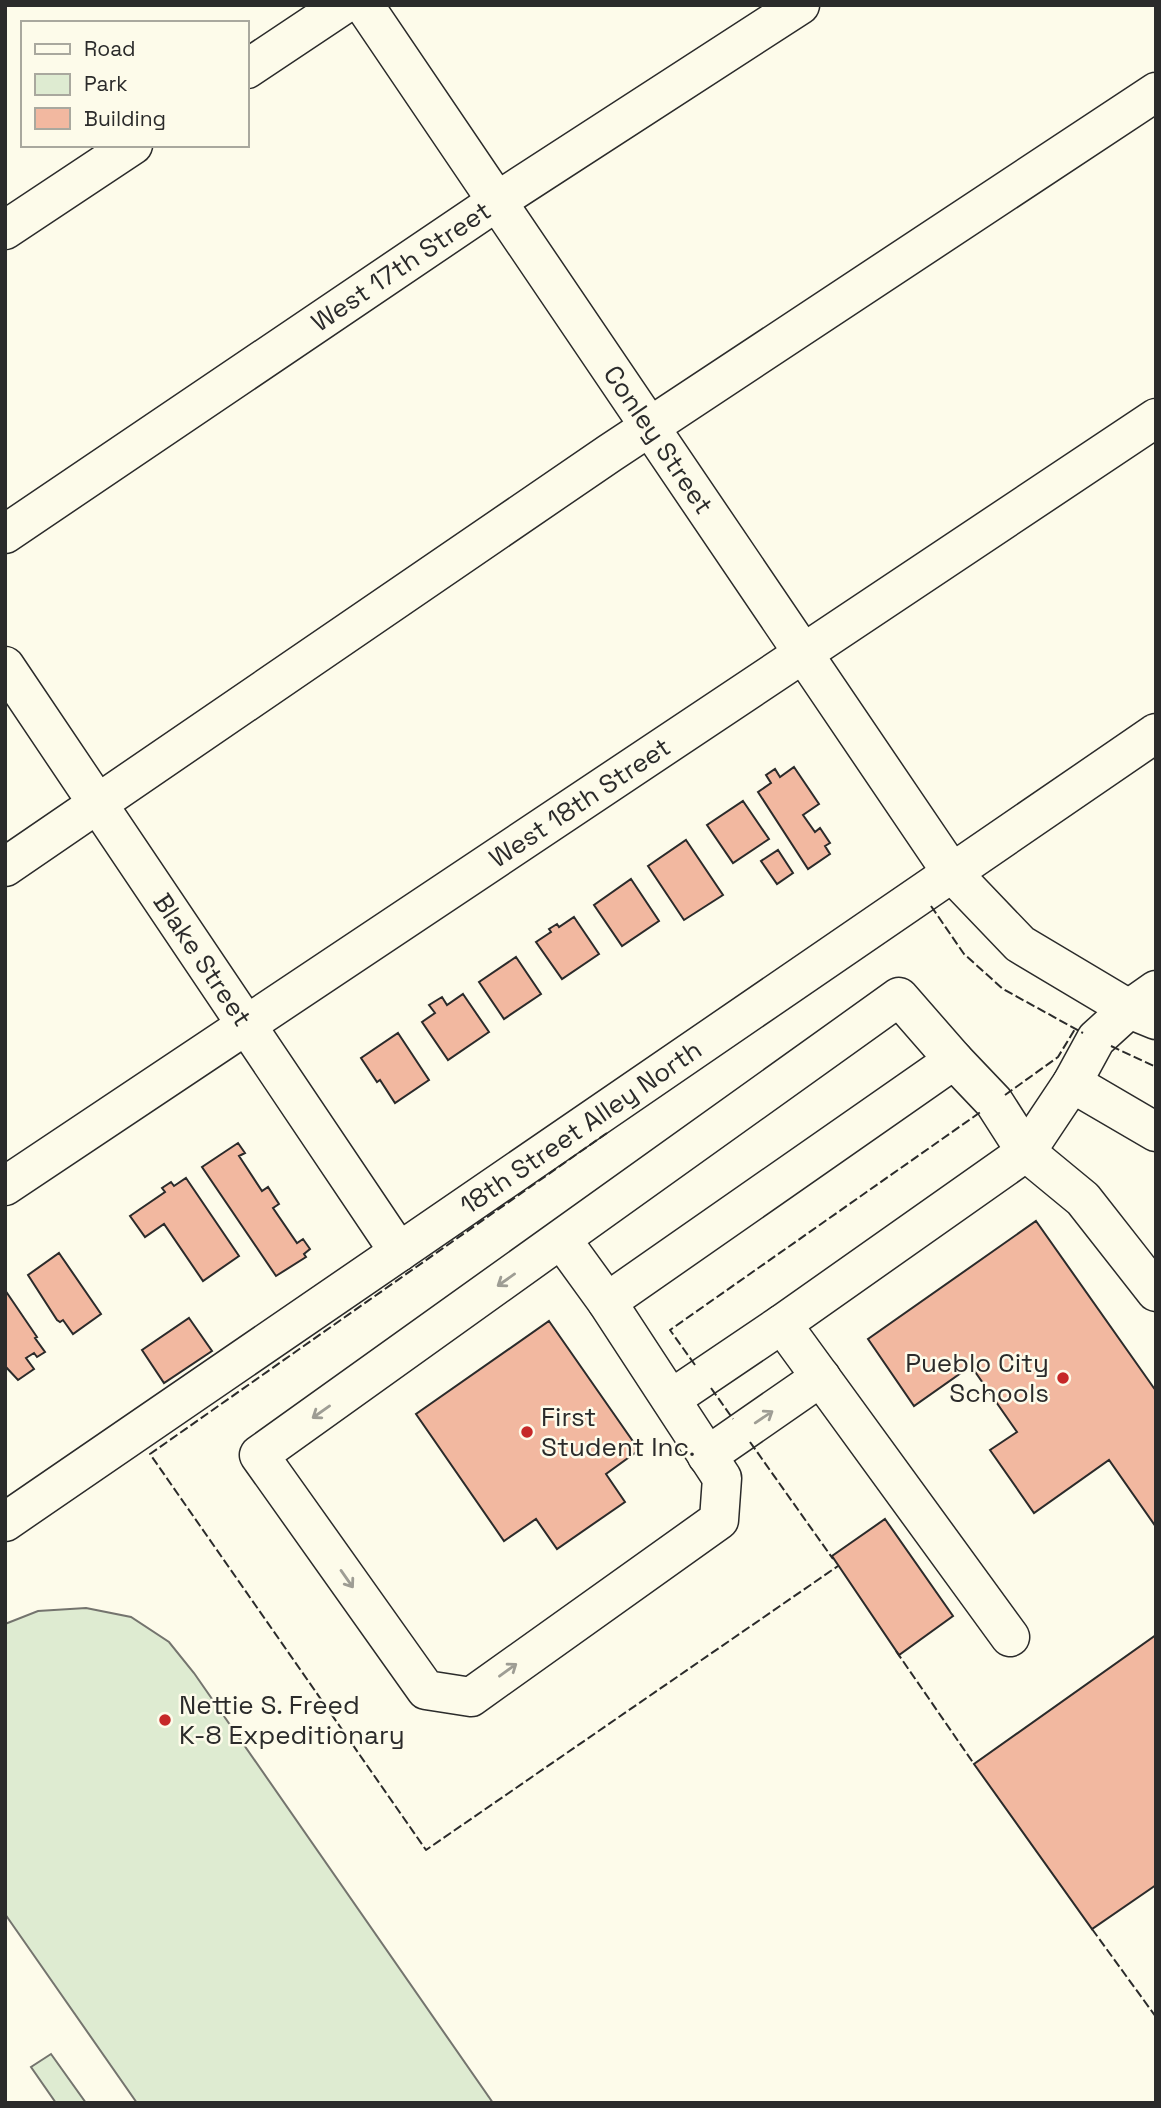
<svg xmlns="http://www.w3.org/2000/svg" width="1161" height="2108" font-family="'Space Grotesk',sans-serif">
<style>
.green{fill:#deebd1;stroke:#74746e;stroke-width:2}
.building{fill:#f2b8a0;stroke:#2b2b2b;stroke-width:2}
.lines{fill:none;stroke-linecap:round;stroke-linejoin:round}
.minor-casing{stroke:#2b2b2b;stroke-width:41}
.minor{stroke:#fdfbea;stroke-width:38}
.fence{stroke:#2b2b2b;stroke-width:2;stroke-dasharray:9 3.5;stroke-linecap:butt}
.oneway{stroke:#9e9d94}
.poi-dot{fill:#c62828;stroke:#fdfbea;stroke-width:2.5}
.labels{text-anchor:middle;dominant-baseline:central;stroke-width:5;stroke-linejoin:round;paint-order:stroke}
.street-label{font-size:26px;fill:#2b2b2b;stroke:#fdfbea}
.poi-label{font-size:26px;fill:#2b2b2b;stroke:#fdfbea;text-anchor:start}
</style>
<rect width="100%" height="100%" fill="#fdfbea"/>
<path class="green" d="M86,1608L131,1617L169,1642L194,1673L493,2103H137L5,1914V1624L38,1611Z
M51,2054L86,2103H56L31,2067Z"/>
<path class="building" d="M794,767L819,804L803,815L815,832L820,828L830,843L825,846L830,854L808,869L758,792L771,783L766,775L775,769L780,777Z
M743,801L769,839L733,863L707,825Z
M686,840L723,895L684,920L648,866Z
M778,850L793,873L777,884L761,861Z
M631,879L659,921L622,946L594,905Z
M574,917L599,954L562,979L536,942L551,932L549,929L557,924L559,927Z
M516,957L541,994L504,1019L479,982Z
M463,994L489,1032L448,1060L422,1022L435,1013L429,1005L442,997L447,1005Z
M398,1033L429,1080L395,1103L380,1080L377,1082L361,1058Z
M238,1143L245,1153L239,1156L262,1191L268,1187L279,1204L273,1208L297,1243L303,1239L310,1249L304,1254L306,1257L276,1276L202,1167Z
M186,1178L239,1256L203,1281L164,1224L145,1237L130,1216L165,1192L162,1188L171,1182L174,1186Z
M1036,1221L1156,1391V1527L1109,1460L1034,1513L990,1450L1017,1432L971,1366L914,1406L868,1339Z
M59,1253L101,1314L73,1334L63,1320L60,1322L57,1320L28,1275Z
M5,1290L37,1337L35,1338L45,1352L37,1357L34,1353L26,1358L34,1369L18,1380L5,1366Z
M189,1318L212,1351L164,1383L142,1350Z
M549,1321L639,1450L606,1474L625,1502L557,1549L536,1519L504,1541L416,1414Z
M885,1519L953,1616L899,1655L832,1556Z
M1156,1635V1885L1092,1929L974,1764Z"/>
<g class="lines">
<g class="minor-casing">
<g id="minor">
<path id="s1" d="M364,5L952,873L1020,944L1129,1009L1156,1020"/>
<path d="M247,69L343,5"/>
<path d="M5,230L133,145"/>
<path id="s2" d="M5,534L496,202L800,5"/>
<path id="s3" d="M5,666L399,1252"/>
<path d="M5,867L610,453L1156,92"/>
<path d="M1072,1083L1156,1132"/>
<path id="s4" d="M5,1186L1156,418"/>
<path d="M562,1240L607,1302L722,1478L719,1520L471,1697L426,1690L259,1455L899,997L954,1060"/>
<path d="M607,1302L954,1060L994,1102L1026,1152L1083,1199L1156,1292"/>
<path d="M671,1399L782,1324"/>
<path d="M707,1456L821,1377"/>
<path id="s5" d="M5,1522L1156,733"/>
<path d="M1010,1637L782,1324L1026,1152L1072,1083L1096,1039L1129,1009L1156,990"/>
</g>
</g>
<use href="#minor" class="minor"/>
<path class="fence" d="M931,906L964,954L1003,989L1083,1033
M1111,1046L1156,1067
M1005,1095L1058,1057L1075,1029
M607,1133L150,1454L426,1850L838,1566
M695,1365L670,1330L982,1111
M711,1388L733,1419
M750,1442L833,1559
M896,1651L974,1764
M1092,1929L1156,2017"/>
</g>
<defs><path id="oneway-shaft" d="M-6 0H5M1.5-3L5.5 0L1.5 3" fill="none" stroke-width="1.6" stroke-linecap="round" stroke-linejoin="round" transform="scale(1.75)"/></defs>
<g class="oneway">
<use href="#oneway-shaft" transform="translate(506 1280) rotate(145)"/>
<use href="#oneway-shaft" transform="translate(321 1412) rotate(145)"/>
<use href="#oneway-shaft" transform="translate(764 1417) rotate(-34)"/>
<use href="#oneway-shaft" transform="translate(347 1579) rotate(55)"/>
<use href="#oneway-shaft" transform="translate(508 1670) rotate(-36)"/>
</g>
<g class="poi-dot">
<circle cx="1063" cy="1378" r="7"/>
<circle cx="527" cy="1432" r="7"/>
<circle cx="165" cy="1720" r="7"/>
</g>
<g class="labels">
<g class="street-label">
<text stroke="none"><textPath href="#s2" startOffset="478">West 17th Street</textPath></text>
<text stroke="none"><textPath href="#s1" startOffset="525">Conley Street</textPath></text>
<text stroke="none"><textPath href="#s4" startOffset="691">West 18th Street</textPath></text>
<text stroke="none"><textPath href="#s3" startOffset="354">Blake Street</textPath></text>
<text stroke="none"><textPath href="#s5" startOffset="698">18th Street Alley North</textPath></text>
</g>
<g class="poi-label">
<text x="1049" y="1363" text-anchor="end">Pueblo City<tspan x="1049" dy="30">Schools</tspan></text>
<text x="541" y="1417">First<tspan x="541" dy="30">Student Inc.</tspan></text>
<text x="179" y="1705">Nettie S. Freed<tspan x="179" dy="30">K-8 Expeditionary</tspan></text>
</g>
</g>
<rect width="1161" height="2108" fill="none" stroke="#2b2b2b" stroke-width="14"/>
<rect x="21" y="21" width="228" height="126" fill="#fdfbea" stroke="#a9a89e" stroke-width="2"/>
<rect x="35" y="44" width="35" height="10" fill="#fdfbea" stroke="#a9a89e" stroke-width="2"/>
<text x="84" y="56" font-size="21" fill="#2b2b2b">Road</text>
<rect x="35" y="74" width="35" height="21" fill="#deebd1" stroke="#a9a89e" stroke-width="2"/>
<text x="84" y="91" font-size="21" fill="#2b2b2b">Park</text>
<rect x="35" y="108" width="35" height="21" fill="#f2b8a0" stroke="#a9a89e" stroke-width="2"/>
<text x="84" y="126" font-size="21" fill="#2b2b2b">Building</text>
</svg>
